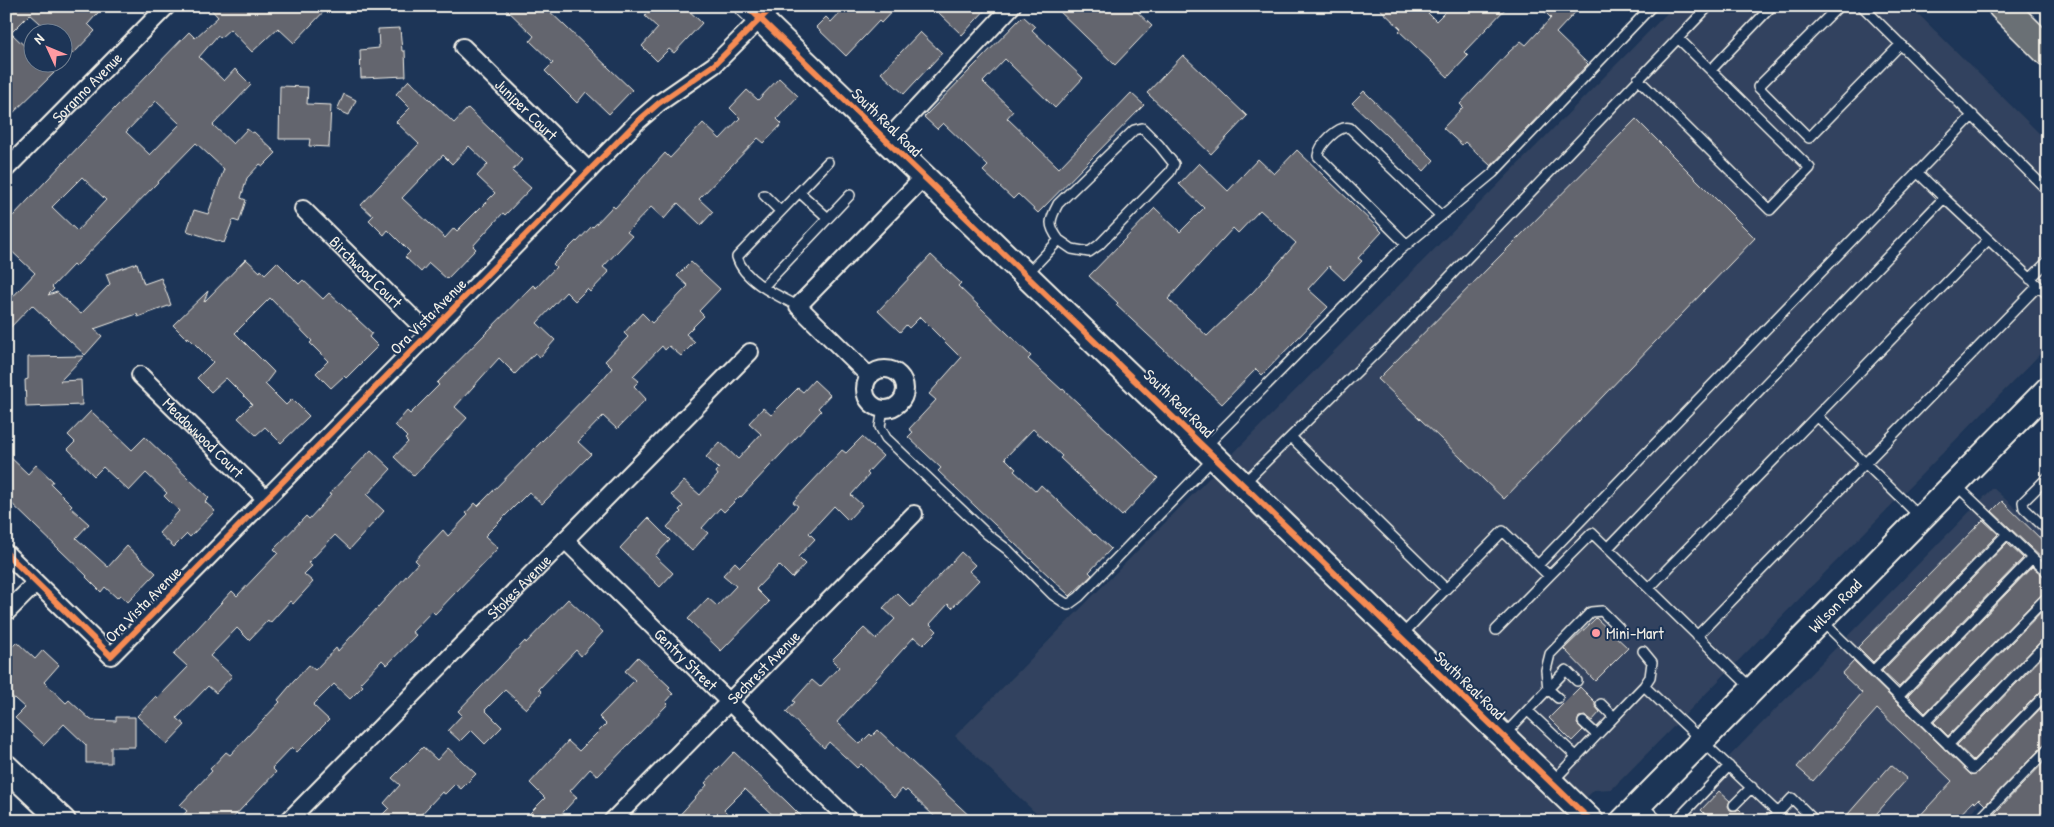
<svg xmlns="http://www.w3.org/2000/svg" width="2054" height="827" font-family="'Patrick Hand',sans-serif">
<style>
.built{fill:#32435e}
.building{fill:#64656e;stroke:#f4f1e8;fill-rule:evenodd}
.lines{fill:none;stroke-linecap:round;stroke-linejoin:round}
.lane-casing{stroke:#f4f1e8;stroke-width:12}
.street-casing{stroke:#f4f1e8;stroke-width:20}
.secondary-casing{stroke:#f4f1e8;stroke-width:28}
.highway-casing{stroke:#f4f1e8;stroke-width:31}
.lane{stroke:#1d3557;stroke-width:9}
.street{stroke:#1d3557;stroke-width:16}
.secondary{stroke:#1d3557;stroke-width:24}
.highway{stroke:#6b6f75;stroke-width:28}
.cycleway-casing{stroke:#1d3557;stroke-width:9}
.cycleway{stroke:#f68b52;stroke-width:6}
.poi-dot{fill:#ff9aa2;stroke:#1d3557;stroke-width:2}
.labels{text-anchor:middle;dominant-baseline:central;stroke-width:4;stroke-linejoin:round;paint-order:stroke}
.street-label{font-size:16px;fill:#f4f1e8;stroke:#1d3557}
.poi-label{font-size:16px;fill:#f4f1e8;stroke:#1d3557;text-anchor:start}
</style>
<rect width="100%" height="100%" fill="#1d3557"/>
<filter id="ink" filterUnits="userSpaceOnUse"><feTurbulence type="fractalNoise" baseFrequency=".02" numOctaves="2"/><feDisplacementMap in="SourceGraphic" scale="10" xChannelSelector="R" yChannelSelector="G"/><feConvolveMatrix kernelMatrix="1 2 1 2 8 2 1 2 1" color-interpolation-filters="sRGB"/></filter>
<g filter="url(#ink)">
<path class="built" d="M1674,6H1910L2048,142V346L1612,789L1594,790L1563,821H1044L955,736Z
M1993,488L2048,538V734L1962,821H1666Z"/>
<path class="building" d="M6,6H104L88,24L95,31L73,54L62,44V32H50L30,14L11,33L32,53V62H43L54,73L6,120Z
M208,6H329L294,43L278,28L252,52L230,29L220,38L218,35L199,57L224,81L235,69L251,85L213,125L233,144L247,129L252,133L254,132L276,153L263,166L260,164L247,178L241,198L246,200L239,222L233,220L224,243L187,231L194,210L208,214L224,169L196,143L75,267L73,265L52,287L54,289L48,295L57,292L81,314L110,284L106,274L137,263L144,284L161,278L171,305L138,317L137,314L94,329L102,336L85,355L32,305L6,332V304L35,273L6,246V210L13,216L115,108L189,32L195,38L218,17ZM156,101L180,124L150,155L126,132ZM82,177L106,200L77,231L52,207Z
M503,6H544L632,90L609,114L586,92L577,103L545,71L553,63L530,41L534,36Z
M654,6H684L702,23L674,53L669,49L657,61L642,46L658,28L645,16Z
M846,6H897L881,23L879,21L846,56L816,27L826,17L831,22Z
M945,6H989L962,35L939,13Z
M1054,6H1131L1152,26L1115,65Z
M1377,6H1421L1436,21L1451,6H1508L1464,52L1468,56L1448,77L1399,31L1401,29Z
M1539,6H1581L1556,33L1588,64L1491,166L1465,142L1462,145L1443,128L1463,107L1460,104L1509,52L1521,41L1526,45L1551,18Z
M1023,16L1035,27L1032,30L1083,78L1055,108L1005,59L983,82L1013,111L1007,118L1059,168L1131,93L1144,105L1038,213L1018,194L1013,199L983,171L988,166L943,123L937,129L924,117Z
M400,28L402,51H405L406,76L361,78L360,50L379,48L378,29Z
M920,32L942,53L904,94L881,73Z
M1183,55L1247,116L1211,154L1147,93Z
M779,78L798,96L777,119L782,124L764,143L758,138L699,199L713,212L701,225L678,203L664,219L651,207L627,232L632,236L603,267L609,272L590,292L587,289L575,301L566,292L537,323L555,340L540,357L535,353L515,374L499,358L455,407L467,418L414,476L394,457L408,442L405,439L407,437L395,425L407,411L410,414L439,385L437,383L533,285L536,288L556,267L553,264L576,241L577,242L592,226L593,227L613,206L615,208L665,153L670,158L703,123L720,139L740,118L730,108L747,90L758,100Z
M409,80L454,123L468,108L522,160L512,171L531,188L505,215L503,213L473,246L476,249L447,279L429,263L421,272L405,257L410,252L388,230L384,235L369,220L373,216L361,205L419,144L396,122L410,108L396,94ZM469,146L488,164L477,176L495,193L457,231L454,228L445,238L402,198L443,155L452,164Z
M280,86L308,87L307,104L331,105L329,147L309,146L310,139H279Z
M1364,91L1434,160L1424,171L1352,103Z
M344,94L356,100L349,115L337,110Z
M1636,119L1755,238L1504,499L1378,379Z
M1297,150L1382,232L1358,258L1362,261L1344,280L1329,266L1308,289L1328,307L1262,375L1256,369L1222,404L1116,305L1118,303L1089,276L1155,208L1180,232L1204,208L1179,184L1199,163L1228,191L1258,159L1274,174ZM1260,210L1296,243L1253,292L1207,336L1168,299L1233,228L1238,233Z
M931,255L961,283L958,286L1031,356L1028,359L1062,390L1063,389L1158,478L1122,516L1060,458L1062,456L1033,429L1005,458L1016,469L1014,471L1036,491L1041,485L1094,535L1095,534L1111,549L1089,572L1092,575L1070,596L938,471L941,468L908,437L913,432L909,429L936,400L929,394L961,358L920,317L909,328L906,325L900,332L878,311Z
M246,259L260,272L261,270L265,274L277,262L299,284L303,280L323,299L329,293L372,333L369,337L378,346L346,378L344,376L331,388L316,373L328,361L310,343L312,341L270,298L235,333L274,372L265,384L286,405L292,399L309,416L281,443L265,427L256,435L238,418L252,404L226,378L211,392L197,378L213,362L188,337L187,339L173,325L208,291L204,302Z
M691,262L720,289L699,311L704,316L686,334L695,342L681,356L669,346L665,350L662,346L633,376L639,381L634,386L646,399L617,429L603,416L578,442L591,454L542,504L529,492L485,536L498,548L435,614L432,611L412,632L416,635L387,665L382,660L360,683L363,686L350,699L334,684L313,705L329,720L297,752L292,747L272,768L276,772L230,821H178L187,811L180,805L212,771L210,769L226,752L230,755L280,702L278,700L294,681L309,665L315,670L336,648L338,651L418,563L415,560L443,530L448,536L468,515L466,513L475,503L478,506L484,500L602,380L612,368L605,361L628,337L624,333L642,313L652,323L688,286L677,276Z
M84,356L60,381L81,380L82,405L26,407L25,380L28,379V357Z
M814,380L830,395L818,408L821,411L741,497L740,496L724,512L720,508L702,528L708,533L692,551L667,527L681,512L679,510L683,506L671,495L684,481L700,495L718,475L716,472L719,469L706,457L720,442L738,459L761,434L749,423L763,408L771,415L798,388L803,392Z
M91,411L132,450L145,437L209,498L205,502L215,511L190,537L187,534L174,547L159,533L179,511L164,496L167,493L146,473L129,491L103,467L94,476L68,449L75,442L68,435Z
M862,437L883,456L867,473L869,475L851,495L862,505L848,520L834,506L809,533L815,539L798,557L805,564L792,578L779,565L756,589L769,602L721,651L688,619L708,598L717,606L736,586L723,575L735,562L740,567L755,552L798,506L793,502L842,450L846,453Z
M371,450L391,469L367,495L384,511L350,549L335,535L308,563L312,566L304,574L313,582L293,604L290,601L270,623L268,620L249,640L237,628L210,656L232,676L216,693L208,686L177,718L185,725L167,744L137,716L156,696L158,698L188,667L174,654L232,591L237,596L278,553L274,549L306,516L309,519L331,495L329,494Z
M6,453L28,474L36,465L53,481L51,484L72,505L70,507L89,524L76,538L108,567L127,546L156,573L128,602L120,595L117,598L105,587L101,592L86,577L87,576L6,498Z
M2002,501L2048,546V564L1992,511Z
M648,518L670,540L655,556L673,573L660,587L620,548Z
M1983,520L1998,534L1873,662L1858,647Z
M2007,543L2023,558L1899,687L1882,671Z
M961,552L975,565L969,571L979,580L952,608L948,604L930,624L937,631L923,645L914,637L837,722L860,744L870,734L872,736L878,730L975,821H939L907,790L905,792L902,789L894,798L861,764L857,768L829,742L824,748L786,712L795,702L793,701L812,680L820,687L839,667L832,660L864,628L876,639L895,619L883,608L897,593L911,607Z
M2032,567L2048,579V590L2044,592L1925,713L1908,696Z
M568,599L603,632L581,656L576,650L539,689L542,692L526,709L505,690L485,710L502,727L485,744L471,730L460,741L448,730L462,715L458,711L525,641L526,643Z
M2048,605V636L2044,638L1948,736L1934,722Z
M1596,618L1628,648L1595,681L1564,649Z
M17,642L35,659L43,650L59,665L44,682L66,703L69,700L91,720L116,721V717H135V747H111V763H86V745L64,724L44,745L15,718L25,708L6,691V653Z
M2048,651V686L2044,688L1973,760L1957,745Z
M638,657L670,687L668,689L673,694L666,702L668,704L598,776L590,769L570,791L577,797L555,821H522L545,798L530,783L568,741L579,751L606,724L599,717L635,680L625,671Z
M1854,661L1971,775L1977,773L2048,701V743L2044,745L1985,805L1979,799L1975,803L1973,801L1954,821H1915L1952,781L1877,709L1813,781L1797,767L1862,693L1842,674Z
M1580,687L1595,702V706L1600,712L1592,721L1585,716L1579,717L1577,724L1583,730L1572,741L1549,718Z
M423,747L437,760L448,748L476,774L461,789L455,784L445,794L442,792L415,821H376L389,808L384,803L400,785L392,778Z
M734,752L787,802L806,821H779L745,789L724,810L735,821H674L707,785L705,783Z
M2048,758V821H2000L1994,814Z
M1891,765L1907,779L1870,821H1855L1848,814Z
M1719,791L1730,801L1728,806L1730,810L1735,811L1739,809L1751,821H1712L1701,810Z"/>
<g class="lines">
<g class="lane-casing">
<path id="lane" d="M1839,6L1758,87L1809,138L1901,44
M1862,6L2048,191
M1711,70L1772,6
M1638,79L1770,210L1810,168L1678,38
M1917,172L1944,198
M799,192L828,218
M764,195L780,211
M1407,245L1318,156C1319,145 1339,124 1350,128L1440,215
M1027,274L1059,240L1072,249L1089,252L1099,245L1170,172L1174,164L1159,145L1142,128L1134,130L1058,204C1049,221 1048,225 1059,240
M2030,279L2048,261
M763,287L850,195
M798,306C776,295 744,281 737,257L828,162
M883,408L880,427L886,438L987,534L1008,550L1053,595L1068,605L1079,597L1213,459
M1817,416L1920,517
M1291,437L1446,589L1401,636
M1205,447L1399,251L1493,173L1652,6
M2048,477L2023,502L2024,508L2048,531
M1243,484L1387,342L1709,6
M1956,485L2048,573
M1608,548L1944,198L2048,295
M1538,565L1973,115
M1549,576L1592,533L1752,689
M1649,588L1988,240
M1446,589L1503,531L1549,576L1496,630
M1821,620L1973,769L2048,692
M1697,636L2038,286
M1873,671L2007,534
M1644,686L1778,813L1771,821
M1548,689L1546,670L1550,654L1591,612L1602,611L1619,628
M1548,689L1566,670L1577,681
M1899,696L2032,558
M1601,704L1614,717
M1528,711L1577,757
M1583,722L1597,735
M1925,722L2048,596
M1503,736L1548,689L1558,698
M1948,745L2048,642
M1552,782L1644,686L1650,677L1652,662L1643,651
M1641,804L1659,821
M1734,805L1752,787
M1778,813L1792,798L1815,821
M1676,821L1729,766
M1978,821L2048,749"/>
</g>
<g class="street-casing">
<g id="street">
<path id="s1" d="M463,47L589,171"/>
<path d="M886,141L1012,6"/>
<path id="s2" d="M6,169L167,6"/>
<path id="s3" d="M303,209L429,334"/>
<circle cx="885" cy="389" r="20"/>
<path id="s4" d="M140,375L266,499"/>
<path d="M869,376L798,306L924,177"/>
<path id="s5" d="M565,540L850,821"/>
<path d="M6,553L111,656L637,122L659,103L714,65L773,6"/>
<path d="M6,613L36,583"/>
<path id="s6" d="M288,821L750,352"/>
<path id="s7" d="M612,821L914,514"/>
</g>
</g>
<g class="secondary-casing">
<g id="secondary">
<path d="M747,6L1591,821"/>
<path d="M6,767L63,821"/>
<path id="s8" d="M1623,821L2048,389"/>
</g>
</g>
<g class="highway-casing">
<path id="highway" d="M2002,6L2048,52"/>
</g>
<use href="#lane" class="lane"/>
<use href="#street" class="street"/>
<use href="#secondary" class="secondary"/>
<use href="#highway" class="highway"/>
<g class="cycleway-casing">
<path id="cycleway" d="M747,6L1591,821
M6,553L111,656L637,122L659,103L714,65L773,6"/>
</g>
<use href="#cycleway" class="cycleway"/>
</g>
</g>
<circle class="poi-dot" cx="1596" cy="633" r="5"/>
<g class="labels">
<g class="street-label">
<text stroke="none"><textPath href="#s2" startOffset="115">Soranno Avenue</textPath></text>
<text stroke="none"><textPath href="#s1" startOffset="89">Juniper Court</textPath></text>
<text transform="translate(887 122) rotate(44)">South Real Road</text>
<text stroke="none"><textPath href="#s3" startOffset="89">Birchwood Court</textPath></text>
<text transform="translate(428 316) rotate(-45)">Ora Vista Avenue</text>
<text transform="translate(1179 403) rotate(44)">South Real Road</text>
<text stroke="none"><textPath href="#s4" startOffset="89">Meadowwood Court</textPath></text>
<text stroke="none"><textPath href="#s6" startOffset="329">Stokes Avenue</textPath></text>
<text transform="translate(143 604) rotate(-45)">Ora Vista Avenue</text>
<text stroke="none"><textPath href="#s8" startOffset="302">Wilson Road</textPath></text>
<text stroke="none"><textPath href="#s5" startOffset="170">Gentry Street</textPath></text>
<text stroke="none"><textPath href="#s7" startOffset="216">Sechrest Avenue</textPath></text>
<text transform="translate(1470 685) rotate(44)">South Real Road</text>
</g>
<g class="poi-label">
<text x="1606" y="633">Mini-Mart</text>
</g>
</g>
<rect width="2054" height="827" fill="none" stroke="#1d3557" stroke-width="25"/>
<rect x="12" y="12" width="2029" height="802" fill="none" stroke="#f4f1e8" stroke-width="2" filter="url(#ink)"/>
<g transform="translate(48 48) rotate(314)"><circle r="24" fill="#1d3557" stroke="#738091"/>
<path d="M0-4L9 19L0 12L-9 19Z" fill="#ff9aa2"/>
<text y="-8" font-size="14" font-weight="bold" text-anchor="middle" fill="#f4f1e8">N</text>
</g>
</svg>
